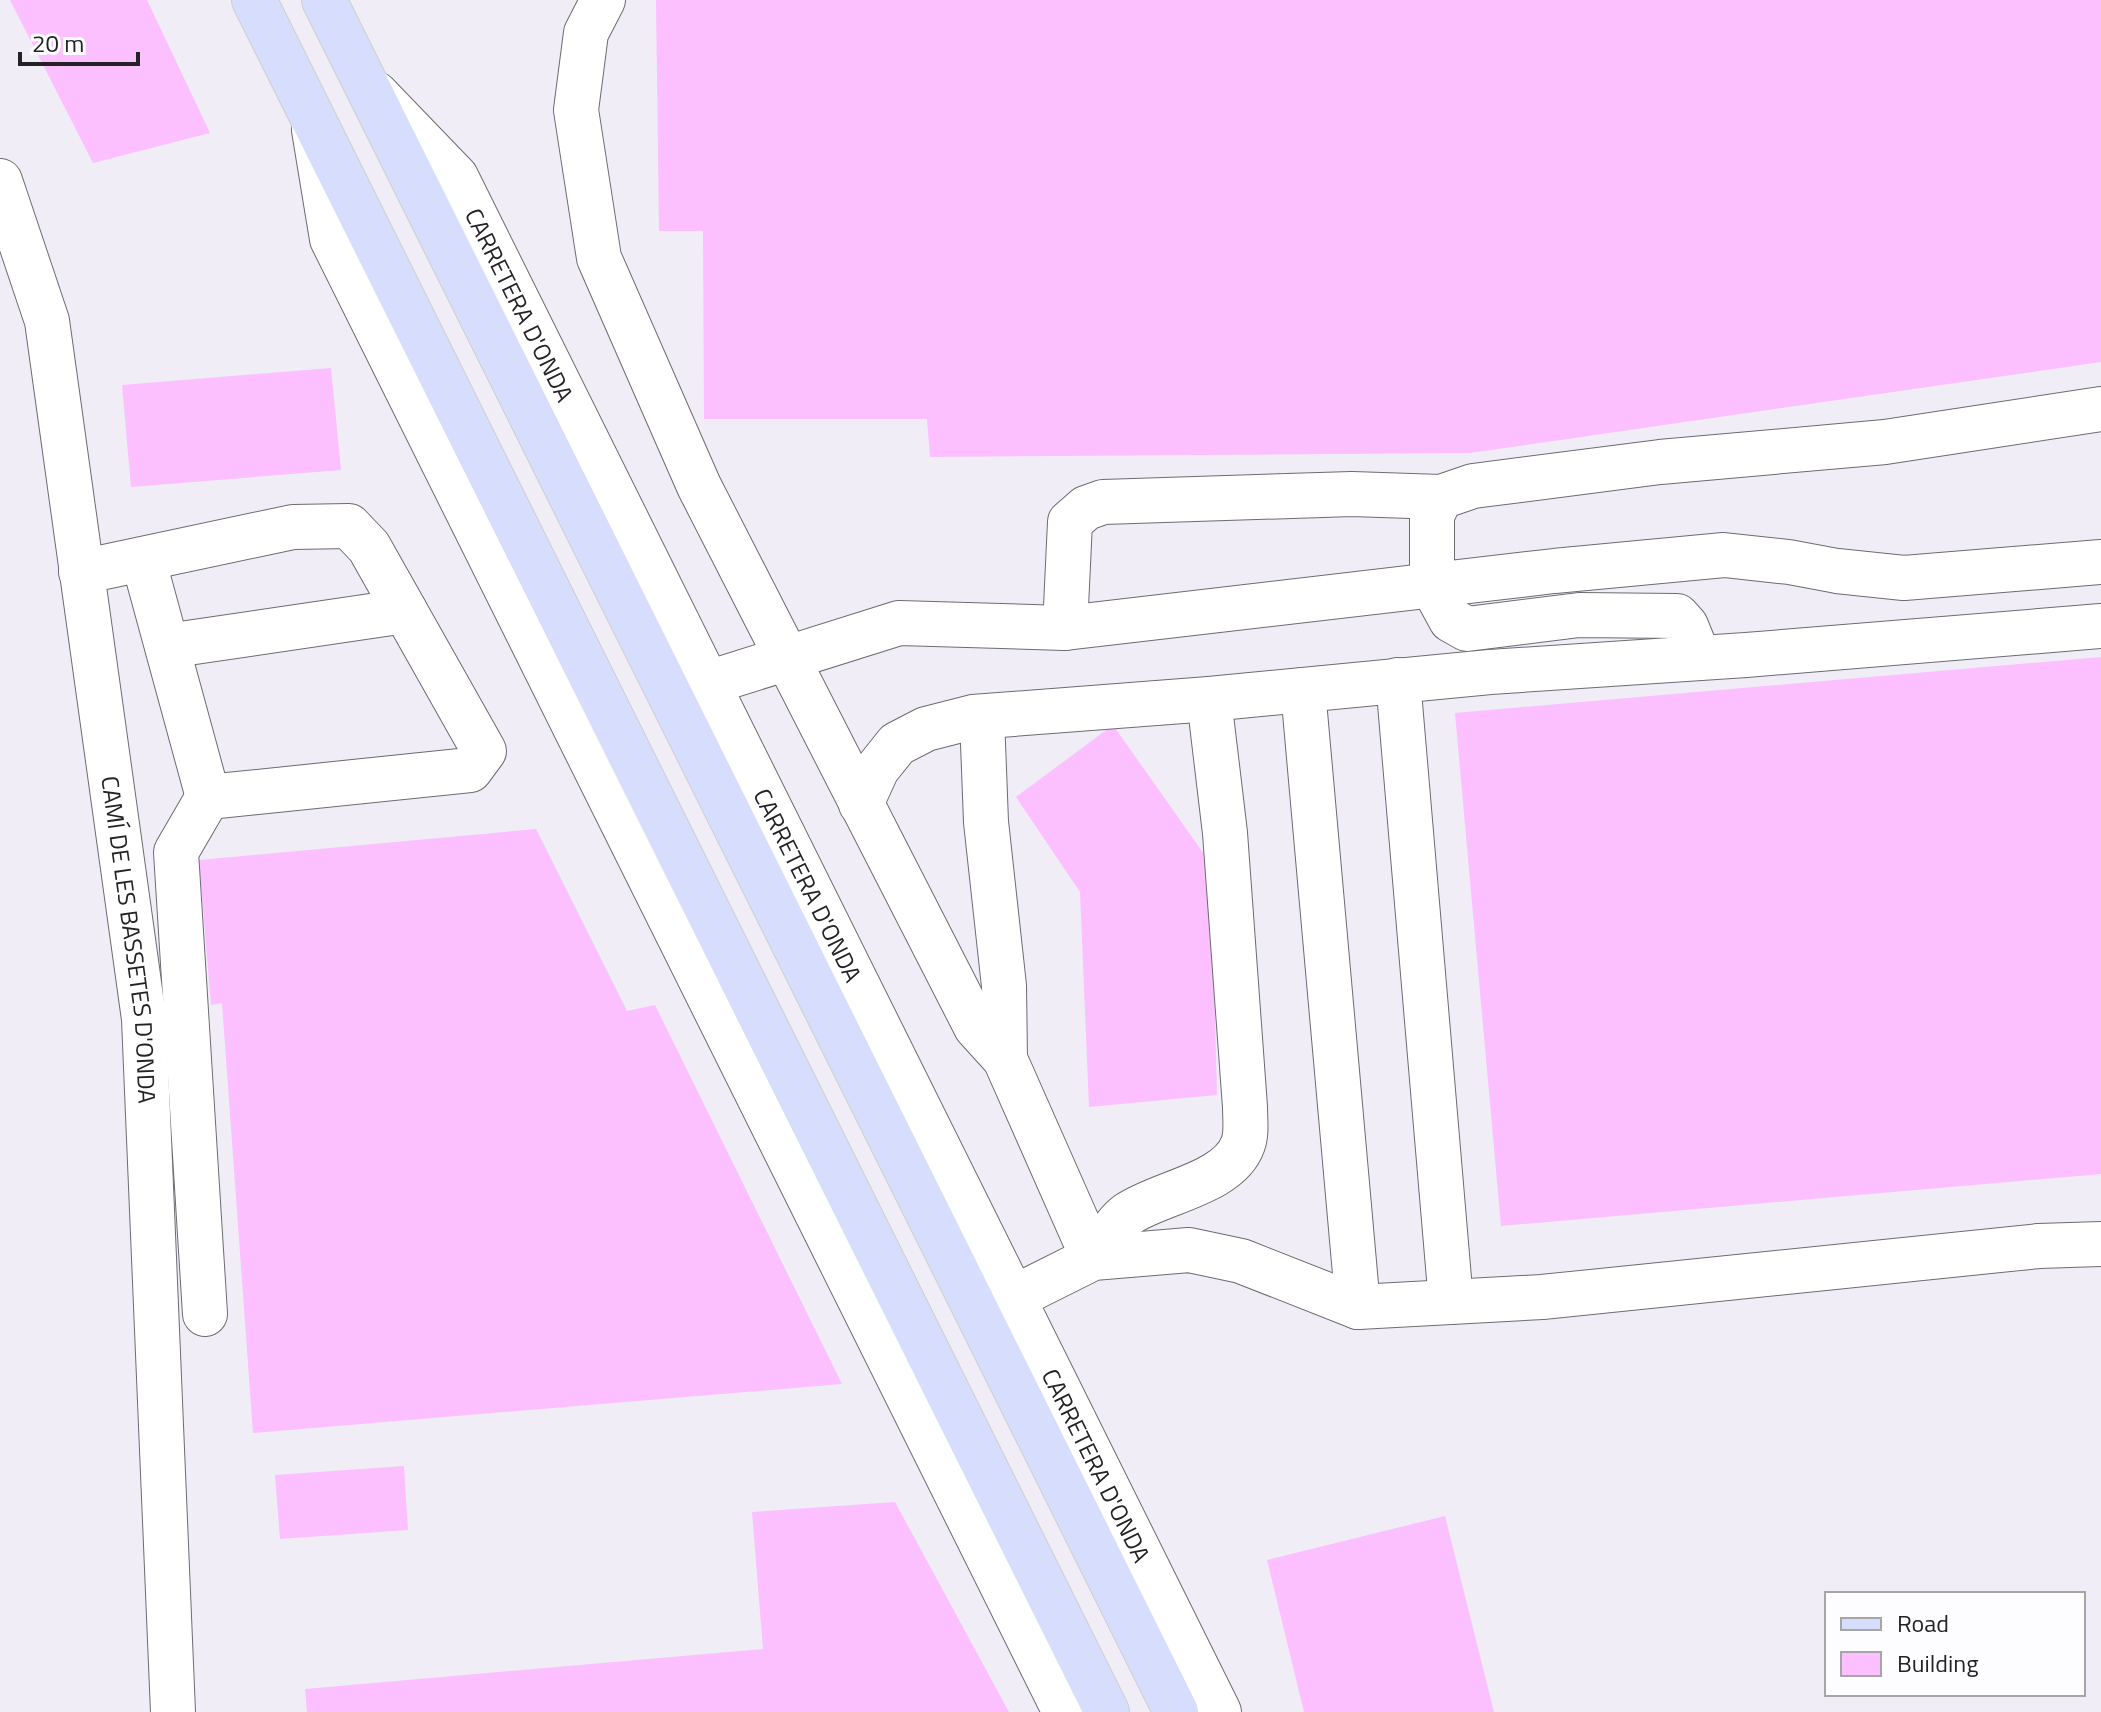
<svg xmlns="http://www.w3.org/2000/svg" width="2101" height="1712" font-family="'Titillium Web',sans-serif">
<style>
.building{fill:#fcbfff}
.lines{fill:none;stroke-linecap:round;stroke-linejoin:round}
.minor-casing{stroke:#6d6b72;stroke-width:46}
.major-casing{stroke:#cfcecf;stroke-width:46}
.minor{stroke:#fff;stroke-width:44}
.major{stroke:#d7ddfc;stroke-width:44}
.labels{text-anchor:middle;dominant-baseline:central;stroke-width:6;stroke-linejoin:round;paint-order:stroke}
.street-label{font-size:24px;fill:#232225;stroke:#fdfcfe}
</style>
<rect width="100%" height="100%" fill="#f0edf6"/>
<path class="building" d="M10,0H147L210,133L93,163Z
M656,0H2101V362L1470,453L930,457L927,419H704L703,231H659Z
M331,368L341,470L131,487L122,385Z
M2101,657V1174L1501,1226L1455,713Z
M1113,725L1211,864L1217,1095L1089,1107L1080,892L1016,797Z
M536,829L627,1011L655,1005L842,1384L253,1433L222,1003L211,1005L199,860Z
M404,1466L408,1530L280,1539L275,1475Z
M895,1502L1009,1712H307L305,1689L763,1649L752,1512Z
M1445,1516L1494,1712H1304L1267,1560Z"/>
<g class="lines">
<g class="minor-casing">
<g id="minor">
<path d="M603,0L586,33L576,110L599,258L699,486L976,1027L1005,1059L1093,1258"/>
<path id="s1" d="M376,94L456,177L1219,1712"/>
<path d="M314,130L332,239L1065,1712"/>
<path id="s2" d="M0,181L47,321L144,1019L173,1712"/>
<path d="M81,572L293,527L349,526L369,547L484,751L470,770L208,797L143,559"/>
<path d="M1065,628L1070,522L1086,508L1103,502L1352,494L1441,497"/>
<path d="M167,646L405,611"/>
<path d="M1699,658L1686,626L1677,616L1579,615L1467,629L1451,620L1432,585V515L1441,497L1473,486L1660,462L1885,442L2101,409"/>
<path d="M1398,680L1451,1302"/>
<path d="M708,683L899,623L1065,628L1554,571L1724,555L1789,562L1837,571L1904,578L2101,562"/>
<path d="M1303,690L1358,1307"/>
<path d="M982,717L986,822L1004,986L1005,1059"/>
<path d="M861,804L877,769L897,744L926,729L973,717L1209,699L1490,672L1746,655L2101,626"/>
<path d="M1093,1258C1104,1244 1114,1224 1128,1214C1160,1192 1229,1184 1243,1144C1247,1133 1245,1119 1245,1107L1225,833L1209,699"/>
<path d="M1013,1298L1093,1258L1189,1250L1241,1261L1358,1307L1542,1297L2039,1246L2101,1244"/>
<path d="M205,1314L176,852L208,797"/>
</g>
</g>
<g class="major-casing">
<path id="major" d="M254,0L1107,1712
M324,0L1176,1712"/>
</g>
<use href="#minor" class="minor"/>
<use href="#major" class="major"/>
</g>
<g class="labels">
<g class="street-label">
<text stroke="none"><textPath href="#s1" startOffset="258">CARRETERA D'ONDA</textPath></text>
<text stroke="none"><textPath href="#s1" startOffset="906">CARRETERA D'ONDA</textPath></text>
<text stroke="none"><textPath href="#s2" startOffset="772">CAMÍ DE LES BASSETES D'ONDA</textPath></text>
<text stroke="none"><textPath href="#s1" startOffset="1554">CARRETERA D'ONDA</textPath></text>
</g>
</g>
<rect x="1825" y="1592" width="260" height="104" fill="#fdfcfe" stroke="#a6a5a7" stroke-width="2"/>
<rect x="1841" y="1618" width="40" height="12" fill="#d7ddfc" stroke="#a6a5a7" stroke-width="2"/>
<text x="1897" y="1632" font-size="24" fill="#232225">Road</text>
<rect x="1841" y="1652" width="40" height="24" fill="#fcbfff" stroke="#a6a5a7" stroke-width="2"/>
<text x="1897" y="1672" font-size="24" fill="#232225">Building</text>
<path d="M20 52v12h118v-12" fill="none" stroke="#232225" stroke-width="4"/>
<text x="32" y="52" font-size="24" fill="#232225" stroke="#fdfcfe" stroke-width="6" paint-order="stroke">20 m</text>
</svg>
